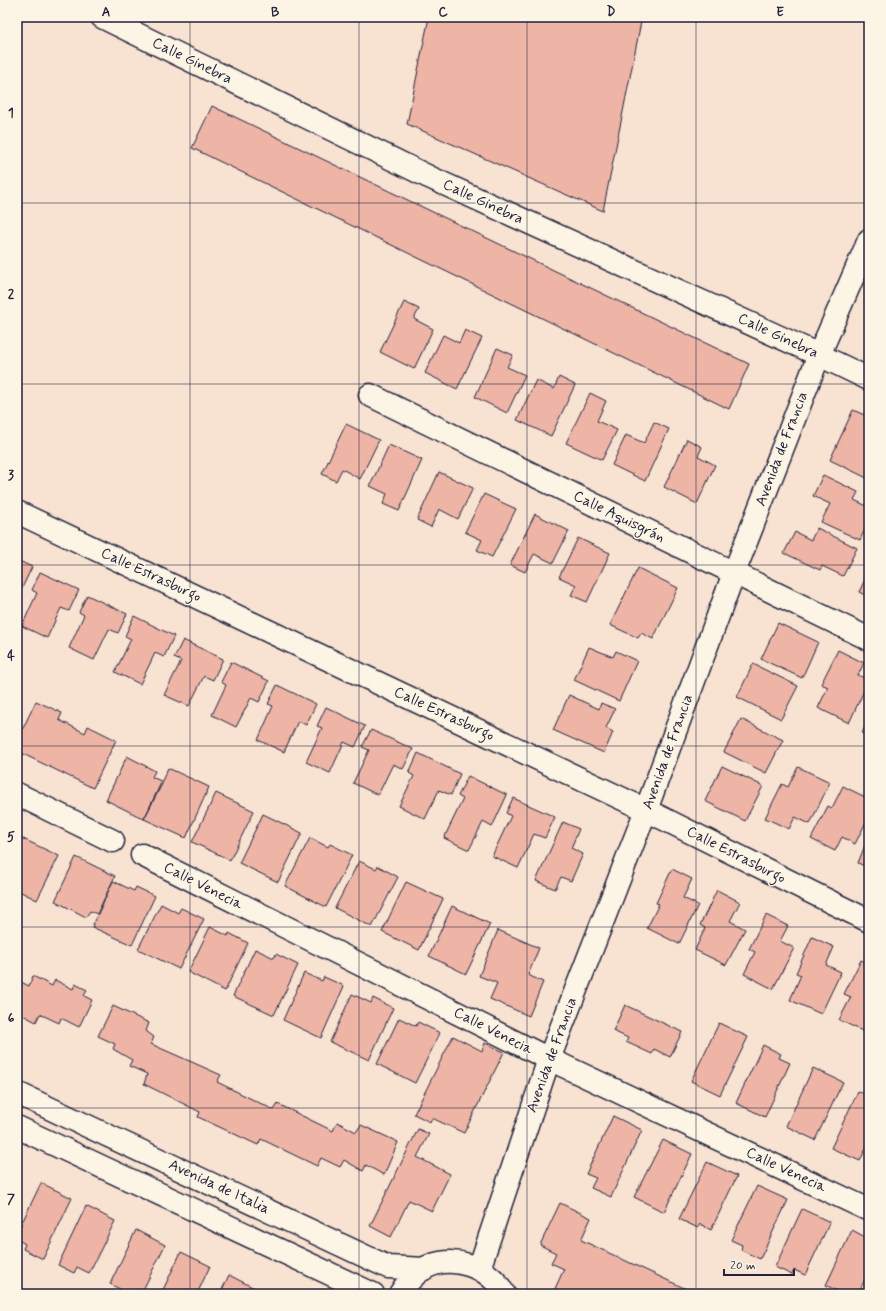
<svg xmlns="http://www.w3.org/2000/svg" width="886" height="1311" font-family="Mynerve,sans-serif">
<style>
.building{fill:#eeb5a7;stroke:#22223b}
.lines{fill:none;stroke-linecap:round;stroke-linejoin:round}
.minor-casing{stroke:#22223b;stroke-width:25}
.tertiary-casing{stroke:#22223b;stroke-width:25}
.minor{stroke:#fcf5e5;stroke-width:22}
.tertiary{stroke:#fcf5e5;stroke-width:22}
.grid{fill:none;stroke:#22223b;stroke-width:1;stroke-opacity:0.55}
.labels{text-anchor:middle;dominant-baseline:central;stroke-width:3;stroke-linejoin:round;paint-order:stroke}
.street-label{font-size:15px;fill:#22223b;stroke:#fcf5e5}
.neatline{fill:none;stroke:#22223b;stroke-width:1.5}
.grid-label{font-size:13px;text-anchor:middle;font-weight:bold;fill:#22223b}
</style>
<rect width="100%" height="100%" fill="#f8e2d2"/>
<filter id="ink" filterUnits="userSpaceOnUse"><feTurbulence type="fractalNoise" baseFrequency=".025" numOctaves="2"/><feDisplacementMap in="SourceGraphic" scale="8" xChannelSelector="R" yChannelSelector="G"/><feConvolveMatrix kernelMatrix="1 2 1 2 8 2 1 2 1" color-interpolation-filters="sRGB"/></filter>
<g filter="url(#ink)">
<path class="building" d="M429,17H642L603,211L407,124Z
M212,106L749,364L729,409L192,148Z
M404,302L419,309L414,319L433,329L414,369L380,352Z
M465,330L482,338L457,389L425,373L443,335L459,343Z
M497,348L513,355L507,367L525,375L507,413L475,397Z
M559,377L575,385L551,436L517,420L536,380L554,389Z
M590,393L606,401L597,421L617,430L602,460L566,443Z
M853,410L869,417V479L830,460Z
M654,422L669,429L645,481L612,465L626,435L644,443Z
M346,424L379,440L360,479L342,469L336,481L322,474Z
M687,439L702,447L698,456L715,465L697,504L664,487Z
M389,445L422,460L399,511L383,504L387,494L370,486Z
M439,472L473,488L458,519L439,509L431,527L417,520Z
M823,475L858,492L854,500L869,507V521L860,540L821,522L830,504L813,496Z
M484,494L516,509L492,557L477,550L482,540L465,532Z
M535,514L569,531L553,563L534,554L525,572L510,565Z
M817,528L857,548L843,576L822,566L820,570L784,553L795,532L811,540Z
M578,538L610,553L587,602L571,595L576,585L559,577Z
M17,560L32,567L22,588L17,586Z
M638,568L678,588L653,639L641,633L638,638L610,625Z
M869,571V597L859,592Z
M40,572L79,590L69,611L61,608L47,638L22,626L37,593L32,590Z
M87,595L127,614L118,633L109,629L94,660L69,648L84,615L79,612Z
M134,616L174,636L164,657L155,653L140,684L115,672L131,639L125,636Z
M778,623L818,642L802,678L761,659Z
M183,640L223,659L213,680L204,676L189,706L164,695L181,661L174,658Z
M589,647L613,657L616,651L637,661L619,701L574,680Z
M838,650L864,663L858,675L869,680L849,723L818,708L828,687L821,684Z
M231,662L269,681L259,702L251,698L236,727L212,715L226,685L221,682Z
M753,664L798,686L781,719L737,697Z
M277,685L316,704L306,725L298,721L284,752L258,740L273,706L268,704Z
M569,695L599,709L601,703L615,709L606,728L613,732L604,753L553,730Z
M36,701L62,713L59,720L85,733L88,726L116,740L93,788L17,751V741Z
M326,707L365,726L355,747L344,742L330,773L306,762L322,728L317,726Z
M741,719L783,740L766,773L724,752Z
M869,719V736L862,733Z
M371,730L413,749L403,769L393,764L378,795L353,783L369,750L362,747Z
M418,753L460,774L451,795L439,790L425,819L399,806L414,776L409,773Z
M127,756L155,771L152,777L163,782L144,819L106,800Z
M722,766L763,786L745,821L705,801Z
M798,767L830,782L810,824L795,817L789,829L765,818L782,784L788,787Z
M168,768L209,787L186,838L144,819Z
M468,776L507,795L492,827L483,822L469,850L444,838L463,799L458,796Z
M843,786L869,799V816L855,844L842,837L835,851L811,839L828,806L832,808Z
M216,793L254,811L230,860L192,842Z
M513,798L555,817L545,838L534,834L518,868L492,856L511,816L506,813Z
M263,814L302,833L278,882L239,863Z
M563,822L579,829L571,848L583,854L571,881L561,877L555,889L536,881Z
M869,835V868L858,863Z
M17,836L59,856L37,900L17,890Z
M310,838L328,847L330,844L352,855L326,907L285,886Z
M76,857L115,876L97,914L90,911L86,917L55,901Z
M359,861L376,869L378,866L398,877L372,927L335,908Z
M672,869L692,879L683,898L698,905L679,944L647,928L659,904L656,903Z
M113,881L134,891L136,887L155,896L132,945L92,927Z
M406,882L443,899L419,950L382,932Z
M717,890L740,902L730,921L745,929L726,965L695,950L705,928L700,925Z
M161,904L178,913L181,908L204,919L179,969L138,949Z
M452,906L490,924L466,974L429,956Z
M766,915L788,926L780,941L794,948L773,989L744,974L755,952L749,949Z
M210,927L228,936L229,933L248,943L225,991L188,972Z
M498,930L539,948L528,975L543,982L529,1016L490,999L497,983L479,976Z
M812,937L834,947L826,965L841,972L821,1014L790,1000L801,975L796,973Z
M255,949L274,958L276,954L298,965L274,1015L233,996Z
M861,960L869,964V1034L839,1020L851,997L844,994Z
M304,973L322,981L324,977L344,986L321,1038L283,1020Z
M33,976L52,986L55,980L73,989L75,984L87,990L84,996L92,1000L79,1027L61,1018L59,1023L40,1014L36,1022L17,1012V980L29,986Z
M352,994L371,1003L373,998L393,1008L369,1060L330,1042Z
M625,1005L682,1032L670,1057L654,1049L652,1054L626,1042L628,1038L613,1031Z
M113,1006L149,1023L146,1031L154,1037L151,1044L221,1075L217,1082L274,1110L278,1104L333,1131L337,1122L356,1132L361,1125L398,1142L384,1175L366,1165L363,1171L344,1160L340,1167L321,1158L317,1166L261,1139L258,1145L198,1117L200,1112L144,1084L147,1074L129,1066L132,1060L113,1049L115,1044L98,1036Z
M399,1018L416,1026L418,1022L440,1033L415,1083L377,1064Z
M719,1023L748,1037L720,1095L691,1081Z
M453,1036L482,1051L485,1043L504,1052L464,1133L432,1118L430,1122L414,1114Z
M763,1045L781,1054L779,1058L790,1063L765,1117L736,1103Z
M813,1068L843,1082L815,1140L786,1126Z
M858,1091L869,1096V1142L860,1161L831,1148Z
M613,1116L642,1130L611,1197L591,1188L596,1178L586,1174Z
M418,1129L429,1134L417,1157L450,1174L432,1211L409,1200L391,1237L370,1226Z
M663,1140L692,1154L664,1212L634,1197Z
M707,1162L737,1176L711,1230L700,1224L698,1228L679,1219Z
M41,1183L72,1198L43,1259L23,1249L25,1244L17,1239V1233Z
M757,1186L788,1200L760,1259L741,1250L742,1245L731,1240Z
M560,1203L591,1218L581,1240L697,1294H555L553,1293L564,1269L551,1263L556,1253L540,1245Z
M86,1206L115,1221L89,1273L77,1267L74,1273L58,1265Z
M802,1209L830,1222L805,1275L794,1270L792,1275L775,1267Z
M136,1230L165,1245L141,1294H119L117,1293L120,1289L110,1284Z
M852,1230L869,1239V1271L858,1294H835L837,1291L826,1285Z
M181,1252L210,1266L197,1294H161Z
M229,1275L258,1290L256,1294H220Z"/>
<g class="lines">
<g class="minor-casing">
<path id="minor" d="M102,17L429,177L819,355L869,379
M370,395L869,639
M17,512L646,810L869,921
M17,794L113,841
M142,855L549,1059L869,1210"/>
</g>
<g class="tertiary-casing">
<path id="tertiary" d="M17,1093L388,1267L424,1269
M17,1127L373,1294
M479,1269L549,1059L646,810L734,573L819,355L869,240
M400,1294C406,1284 413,1275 423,1269C451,1253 490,1266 504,1294"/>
</g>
<use href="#minor" class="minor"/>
<use href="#tertiary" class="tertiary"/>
</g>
</g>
<path class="grid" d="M190,17V1294M359,17V1294M527,17V1294M696,17V1294M17,203H869M17,384H869M17,565H869M17,746H869M17,927H869M17,1108H869"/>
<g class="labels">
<g class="street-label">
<text transform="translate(192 61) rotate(26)">Calle Ginebra</text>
<text transform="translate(483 202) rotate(25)">Calle Ginebra</text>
<text transform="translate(778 336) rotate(25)">Calle Ginebra</text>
<text transform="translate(782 449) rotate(-69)">Avenida de Francia</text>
<text transform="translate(619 517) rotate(26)">Calle Aquisgrán</text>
<text transform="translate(151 575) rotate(25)">Calle Estrasburgo</text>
<text transform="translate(444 714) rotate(25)">Calle Estrasburgo</text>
<text transform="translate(668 752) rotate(-70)">Avenida de Francia</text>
<text transform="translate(736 855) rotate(27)">Calle Estrasburgo</text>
<text transform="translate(203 886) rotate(27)">Calle Venecia</text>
<text transform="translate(493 1031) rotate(27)">Calle Venecia</text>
<text transform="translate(552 1055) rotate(-70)">Avenida de Francia</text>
<text transform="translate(786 1170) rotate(25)">Calle Venecia</text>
<text transform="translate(219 1187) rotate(25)">Avenida de Italia</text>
</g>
</g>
<rect width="886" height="1311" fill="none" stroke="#fcf5e5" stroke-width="44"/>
<path d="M724 1269v6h70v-6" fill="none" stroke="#22223b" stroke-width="2"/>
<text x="730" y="1269" font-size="12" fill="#22223b" stroke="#fcf5e5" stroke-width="3" paint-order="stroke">20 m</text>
<rect x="22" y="22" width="842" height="1267" class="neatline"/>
<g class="grid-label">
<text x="106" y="16">A</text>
<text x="275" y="16">B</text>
<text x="443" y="16">C</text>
<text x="611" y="16">D</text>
<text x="780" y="16">E</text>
<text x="11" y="117">1</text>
<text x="11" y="298">2</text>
<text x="11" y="479">3</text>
<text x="11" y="660">4</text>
<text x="11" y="841">5</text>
<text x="11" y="1022">6</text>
<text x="11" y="1203">7</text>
</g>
</svg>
